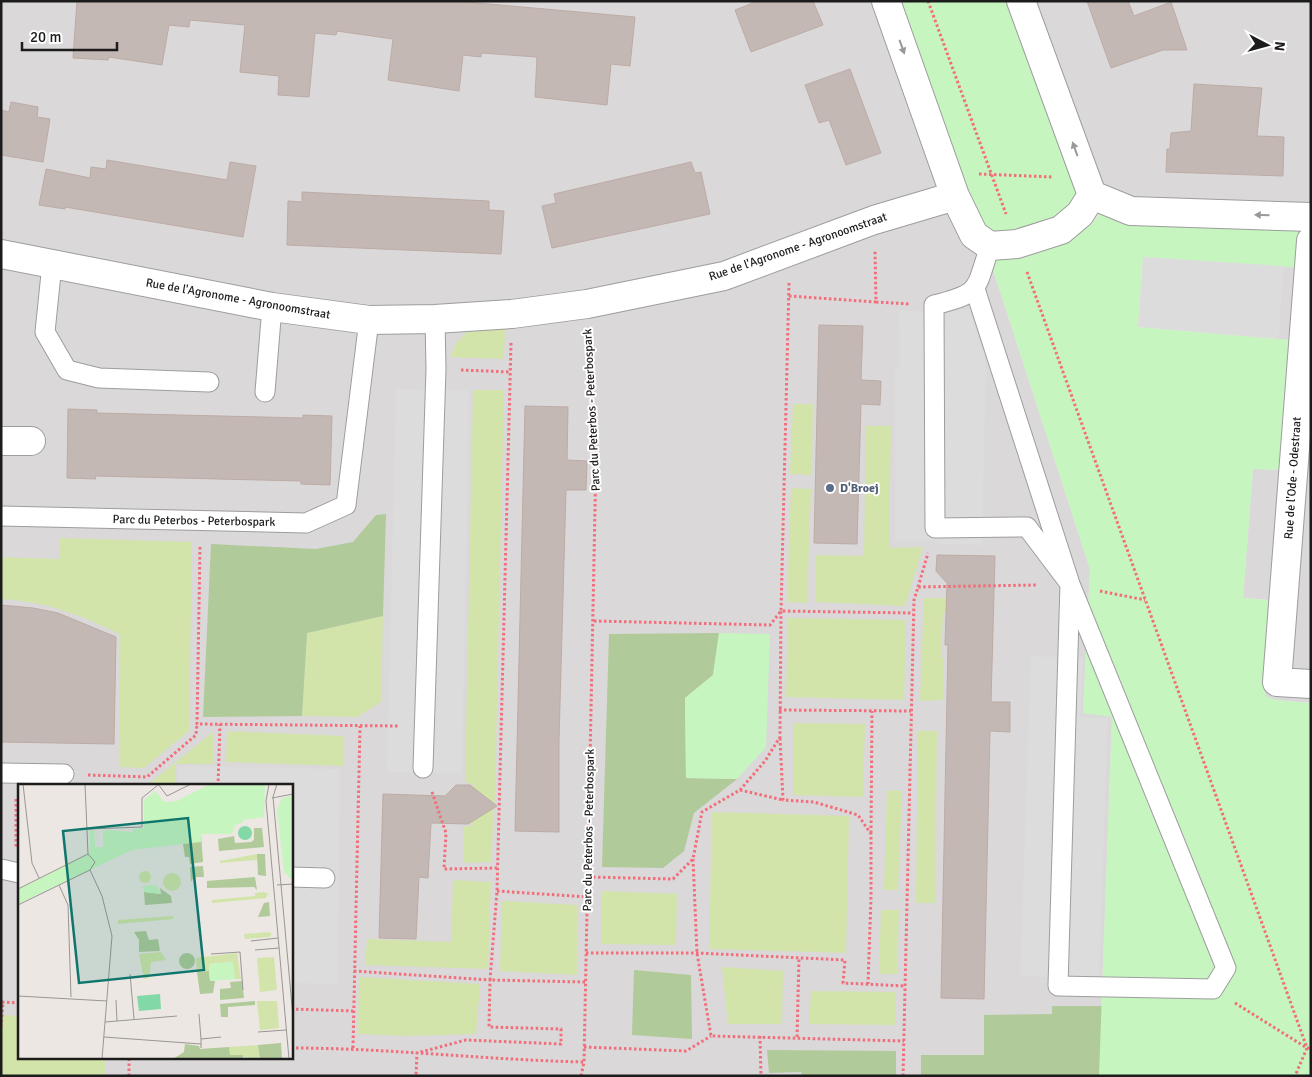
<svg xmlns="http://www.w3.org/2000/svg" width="1312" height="1077" font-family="Signika,sans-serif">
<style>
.residential{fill:#dad8d9;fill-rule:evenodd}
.grass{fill:#d2e4aa}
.forest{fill:#b0ca99}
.park{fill:#c6f5c0}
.parking{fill:#dcdcdc}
.building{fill:#c4b8b5;stroke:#bdaba5}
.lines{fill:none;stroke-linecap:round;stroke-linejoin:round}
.service-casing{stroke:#9d9d9d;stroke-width:21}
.minor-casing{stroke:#9d9d9d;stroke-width:30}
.path{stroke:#f16e7a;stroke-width:3;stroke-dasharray:2.5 2.5;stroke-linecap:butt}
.service{stroke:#fff;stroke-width:19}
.minor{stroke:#fff;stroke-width:28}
.oneway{fill:#999}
.service-dot{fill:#5c6f8a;stroke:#fff;stroke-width:2}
.labels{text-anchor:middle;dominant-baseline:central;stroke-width:4;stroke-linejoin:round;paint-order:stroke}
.street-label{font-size:12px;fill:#1c1c1c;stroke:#fff}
.service-label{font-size:12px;font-weight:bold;fill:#4e5e75;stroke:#fff;text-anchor:start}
.inset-road{fill:none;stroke:#999693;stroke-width:1}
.view{fill:#0f766e;fill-opacity:0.15;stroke:#0f766e;stroke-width:2.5}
.inset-edge{fill:none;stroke:#1c1c1c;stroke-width:2.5}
</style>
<rect width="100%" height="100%" fill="#ece7e2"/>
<path class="residential" d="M1,1H898L973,208L1090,569L1083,713L1112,716L1099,1076H1ZM19,786H291V1058H19Z
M1025,1H1311V703L1275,700L1265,696L1269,600L1243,598L1253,468L1276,470L1290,340L1278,339L1283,266L1299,267L1302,231L1100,214Z"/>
<path class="grass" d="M505,328L504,359L450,357L456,343L470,329Z
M473,390H504L495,794L491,862L463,863L464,826H472L474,784L465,783Z
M793,404H813L812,475L790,474Z
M866,426H891L889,548L923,547L905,606L815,602V555L864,556Z
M791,488L811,489L807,603L787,602Z
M60,538L192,542L189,731L144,768L119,767V634C79,614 47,602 1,599V557L59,559Z
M924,598H994L993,613L943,612L941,658H944L943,700L920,701Z
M383,616L381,702L357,717L302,716L307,633Z
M788,618L906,620L904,700L786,697Z
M794,723L865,724L863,797L793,795Z
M227,731L344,736L343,766L226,762Z
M918,731H937L935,903H916Z
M213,732V764H176V783H150Z
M887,790L902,791L898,890H884Z
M712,812L849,816L846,953L709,949Z
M453,880L491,882L488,969L365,965L367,939L451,942Z
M602,891L677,894L676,945L601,944Z
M502,901L577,905V975L500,971Z
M881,910H899L897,974H879Z
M722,967L783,971L782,1024H728Z
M359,977L480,984L476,1034L407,1036L358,1034Z
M811,991L896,992L895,1025L809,1024Z
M1,1015L19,1016V1058H106V1076H1Z"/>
<path class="forest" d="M386,514L383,616L307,633L302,716L203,717L211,544L316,549L353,542L376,515Z
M719,633L713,675L685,698L686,778L737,779L694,813L684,851L663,868L602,867L609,634Z
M634,970L691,975L692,1039L632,1035Z
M1052,1006H1103L1277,1076H921V1055H984V1015L1052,1014Z
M767,1050L896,1051V1076H802L801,1072L769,1073Z"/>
<path class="park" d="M898,1H1010L1073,171L1089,227L1100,214L1302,230L1299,268L1143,257L1138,327L1290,340L1281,470L1253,469L1243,598L1269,600L1265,696L1275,700L1311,703V1076H1099L1112,717L1083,713L1090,569L973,208Z
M719,633L770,634L766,747L737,779L686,778L685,698L713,675Z"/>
<path class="parking" d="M1143,257L1283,266L1278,339L1138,327Z
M970,310L986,364L982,545L937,544V540L895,541V368L900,367L899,311Z
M396,389L469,390L462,773L387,772Z
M1031,656L1083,658L1081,717L1108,718L1099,979L1020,976Z
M178,766L340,769L338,984L291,983V786H177Z"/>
<path class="building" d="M77,1H455L635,17L630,66L611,64L607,105L535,97L537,57L481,53V57L463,55L459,91L388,80L393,39L337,31L336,35L315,33L309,97L278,95L279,76L240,72L245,25L190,20L189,27L169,25L162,65L109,57L108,60L73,58Z
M758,1H813L823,25L751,52L735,10Z
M1087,1H1128L1134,16L1171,2L1187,50H1163L1111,68Z
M850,69L881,153L846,165L829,120L819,123L805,85Z
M1194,84L1262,88L1257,136L1284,137L1283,176L1166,172L1167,149H1170L1171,133L1191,131Z
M11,102L38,107L37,117L50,119L43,162L1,155V110L9,112Z
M107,160L227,180L230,162L256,166L243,237L65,207V209L39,205L46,169L90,178L91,167L106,169Z
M691,162L695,173L701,172L710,214L552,248L542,206L556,203L554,194Z
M302,192L489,201V210L504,211L501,254L287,245L288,201L302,202Z
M819,325L863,326L861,380L881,381L880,405L861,404L857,544L814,543Z
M525,406L568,407L567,460L587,461L586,490H566L559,739V832L515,831Z
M68,409L97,410V413L303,418V415L332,416L330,485L301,484V481L95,476L96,479L67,478Z
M937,555L995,556L991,702H1010V732L990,731L984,999L941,998L948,645H945L947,583L936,571Z
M1,605L33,608L58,613L116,637L114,744L1,742Z
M456,785H470L497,806L468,824L431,823L428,878L419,877L416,939L379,938L383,794L445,796Z"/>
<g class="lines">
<g class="service-casing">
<path id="service" d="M52,264L45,332L67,370L99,378L209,382
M975,289L1070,584L1226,968L1213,989L1058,986L1070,584L1027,527L935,528L934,305C982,293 975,290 990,246
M265,392L272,307
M1,516L306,523L346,505L369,320
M423,768L436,369L435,319
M1,773L64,774
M1,869L19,873
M291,877L325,878"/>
</g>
<g class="minor-casing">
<path id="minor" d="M886,1L955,196
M1021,1L1092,195
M1092,195L1131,211L1311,217
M1311,241L1277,682L1311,684
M1,254L272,307L369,320L435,319L512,314L587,304L724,276L874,220L955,196L974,235L990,246L1017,244L1061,230L1080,214L1092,195
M1,441H31"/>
</g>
<path class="path" d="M928,1L1006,214
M979,174L1053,177
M1027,272L1307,1048L1295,1076
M789,283L781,611L913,613
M789,296L876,302L875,251
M876,302L910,304
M511,343L497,891L490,980L585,982
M461,370L510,372
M200,547L197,724L399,726
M918,587L928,553
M1100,591L1145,600
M594,621L770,625L781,611
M779,710L911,711
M780,738L783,800L814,802L858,815L871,834V897L868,984
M88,775L147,777L196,735L197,724
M218,786L220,724
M740,790L783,800
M432,792L446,833L444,869L497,868
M16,799V847
M871,833L872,711
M693,859L697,953L711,1036L904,1041
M588,877L673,879L693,859L702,812L740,790L765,761L780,737L781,611
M497,891L588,897
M586,953H697L845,960L843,983L905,986
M354,971L490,980L489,1027L561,1029V1044L466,1040L417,1053L416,1076
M2,1002L19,1003
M1235,1003L1307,1048H1311
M291,1009L353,1011
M1,1027L3,1002
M760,1036L761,1076
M797,1037L799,958
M584,1047L686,1051L711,1036
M291,1048C389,1048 486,1060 584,1062
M353,1048L360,726
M129,1076V1058
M581,1076L584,1062L596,458L588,332
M903,1076L914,600L918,587L1037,585"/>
<use href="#service" class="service"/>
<use href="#minor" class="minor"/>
</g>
<defs><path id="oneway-solid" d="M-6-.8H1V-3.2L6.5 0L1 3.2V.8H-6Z" transform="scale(1.25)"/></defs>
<g class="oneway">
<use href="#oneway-solid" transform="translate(902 47) rotate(70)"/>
<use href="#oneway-solid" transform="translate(1075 149) rotate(-110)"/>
<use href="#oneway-solid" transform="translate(1262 215) rotate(-178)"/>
</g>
<circle class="service-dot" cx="830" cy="488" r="5"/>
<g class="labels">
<g class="street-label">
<text transform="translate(798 247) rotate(-19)">Rue de l'Agronome - Agronoomstraat</text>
<text transform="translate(238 299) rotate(10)">Rue de l'Agronome - Agronoomstraat</text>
<text transform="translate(592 410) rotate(-93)">Parc du Peterbos - Peterbospark</text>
<text transform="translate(1293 478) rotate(-86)">Rue de l'Ode - Odestraat</text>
<text transform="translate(194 521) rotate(1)">Parc du Peterbos - Peterbospark</text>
<text transform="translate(589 830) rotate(-89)">Parc du Peterbos - Peterbospark</text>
</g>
<g class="service-label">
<text x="840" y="488">D'Broej</text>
</g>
</g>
<g transform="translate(18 784)">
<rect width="275" height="275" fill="#ece7e2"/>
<path d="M239,70V76L202,79V77ZM121 93a6 6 0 1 1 12 0a6 6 0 1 1-12 0ZM145 98a9 9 0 1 1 18 0a9 9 0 1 1-18 0ZM246,108L250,110L248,114L194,119V116L237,112V109ZM155,132V135L100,140V136ZM251,148L254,150L251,153L227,155L226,150ZM143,168L148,176L133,178L131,194L126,195L121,170ZM219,169L223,195H217L214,178L191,180V187L179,188L178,174ZM256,173L259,206L242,208L239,174ZM239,217H259L261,244L242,246ZM240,261L242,275L212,271L211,263Z" fill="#d2e4aa"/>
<path d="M236,44H244L246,63L201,67L200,55L216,52L217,59L233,58L236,56ZM163,47L183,50L185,78L172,80L171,73H167ZM239,70H247L248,92L240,91ZM185,82L186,93H176L173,98L172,83ZM237,93L239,106L236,103L189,104V97ZM142,104L153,112L154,119L127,121L126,108L143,110ZM251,118L252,132L240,133L246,119ZM128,147L131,156L140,155L142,167L121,168V156L116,148ZM161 177a8 8 0 1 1 16 0a8 8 0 1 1-16 0ZM191,187L192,197H197L195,209L182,210L179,188ZM224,197L226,214L202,216V205L213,204L212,198ZM237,217V221L210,223V233H203L202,220ZM263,259L264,275H242L240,261ZM167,260L181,262L182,265L211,263L212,271H225V275H155L166,268Z" fill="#b0ca99"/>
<path d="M192,0H247L246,33L225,36L224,39L218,40L214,50H183V58L114,66L0,120V106L72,69V46H76L77,63H85V46L115,48V45L126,44V16L137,7L146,18L159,17ZM275,12V97L266,88L259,26L264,14ZM138,101L143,110L126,108L125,102ZM215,178L217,195L192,197L191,180Z" fill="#c6f5c0"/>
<path d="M220 49a7 7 0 1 1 14 0a7 7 0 1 1-14 0ZM142,210L143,225L121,227L119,212Z" fill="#83d8a7"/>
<path class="inset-road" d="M5,0L14,79L21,94M67,0L70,70M140,0L149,12L173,0M251,0L248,17L271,275M259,0L255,13L275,233M254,14L275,10M70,45L124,43V14L140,1M70,70L77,78L72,86L84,112L94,152L84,275M41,101L50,121L53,213M259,101L275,100M0,105L70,70M0,121L72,86M233,157L260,154M237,166L261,164M193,170L222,168L225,206M112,190L116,235M0,212L89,217M98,216L99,237M181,230L183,255M87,238L159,232M240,248L268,246M86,253L183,260V264M183,260V255L203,253"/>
<path class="view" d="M170,34L186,186L61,199L45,47Z"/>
<rect width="275" height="275" class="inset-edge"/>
</g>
<rect width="1312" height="1077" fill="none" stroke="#1c1c1c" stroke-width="5"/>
<g transform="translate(1267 45) rotate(96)" stroke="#ffffff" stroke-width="4" paint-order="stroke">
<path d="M0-4L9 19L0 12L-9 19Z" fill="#1c1c1c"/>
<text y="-8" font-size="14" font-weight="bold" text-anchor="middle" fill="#1c1c1c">N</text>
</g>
<path d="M22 42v8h95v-8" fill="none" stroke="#1c1c1c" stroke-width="2.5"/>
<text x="30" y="42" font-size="15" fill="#1c1c1c" stroke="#ffffff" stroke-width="4" paint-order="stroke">20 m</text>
</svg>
